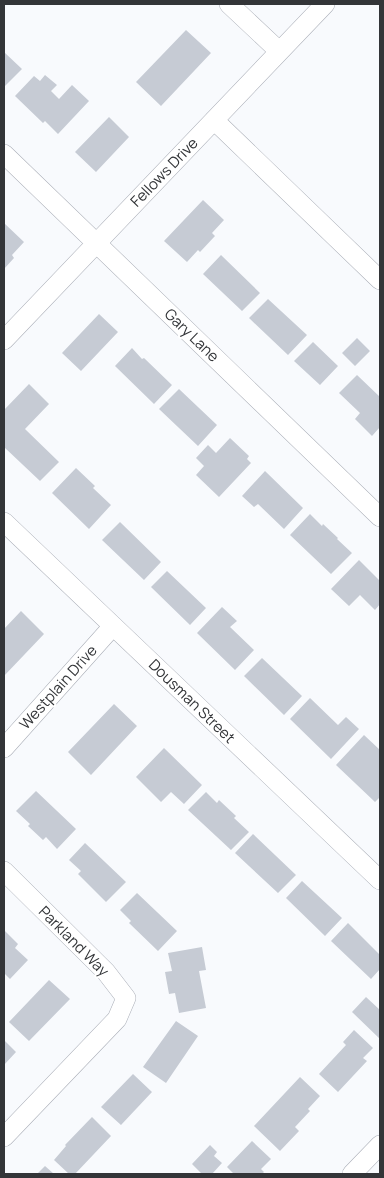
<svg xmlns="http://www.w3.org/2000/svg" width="384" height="1178" font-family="Manrope,sans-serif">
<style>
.building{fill:#c6cbd4}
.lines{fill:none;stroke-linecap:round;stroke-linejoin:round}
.minor-casing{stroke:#aaaeb7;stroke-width:20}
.minor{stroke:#fff;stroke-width:19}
.labels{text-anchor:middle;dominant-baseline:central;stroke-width:4;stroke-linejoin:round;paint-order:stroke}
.street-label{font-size:15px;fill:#333538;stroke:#fff}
</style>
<rect width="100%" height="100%" fill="#f8fafd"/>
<path class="building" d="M186,30L211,53L161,106L136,82Z
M4,52L22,69L5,86L4,85Z
M45,75L57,85L51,91L59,99L72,85L89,101L58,134L45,121L43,123L15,96L34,76L40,81Z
M109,117L129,137L96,172L75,152Z
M203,200L224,220L212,233L215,236L200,252L198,250L187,262L164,241Z
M4,223L24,242L12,255L14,258L4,269Z
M221,255L260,293L242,311L203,274Z
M268,299L307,335L288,355L249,318Z
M99,314L118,332L81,371L62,353Z
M357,338L370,351L355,366L342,353Z
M313,342L338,366L320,385L294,361Z
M132,348L142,359L144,358L172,385L154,404L115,366Z
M357,375L380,397V427L372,436L355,419L360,413L339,393Z
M29,384L49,404L25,429L59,462L40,481L4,447V410Z
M179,389L217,425L198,446L159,409Z
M230,438L249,456L247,459L251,463L219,497L196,475L204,466L196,458L208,445L216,453Z
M76,468L95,486L93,488L111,505L89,529L52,493Z
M265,471L303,508L284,529L258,504L254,507L242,496Z
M310,514L322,526L323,524L338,538L337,539L352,553L331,574L290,535Z
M120,522L161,562L144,580L102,540Z
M359,560L380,581V604L375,610L360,595L349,606L331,589Z
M167,571L206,608L190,625L151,587Z
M222,607L237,621L230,627L254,650L235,670L197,633Z
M21,611L44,634L4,676V629Z
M262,658L302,696L284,715L244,676Z
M310,698L338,725L346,717L359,729L331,759L290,719Z
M114,704L137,726L91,775L68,752Z
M364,735L380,750V797L375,802L336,765Z
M164,748L202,785L184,804L171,792L161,802L136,777Z
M36,791L76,829L57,849L46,837L43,840L28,826L30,824L16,811Z
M206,792L217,803L219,800L236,816L234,818L249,832L231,850L188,810Z
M253,834L296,875L278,893L235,853Z
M85,843L126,882L106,902L78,874L81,871L69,860Z
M302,881L342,918L325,936L286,898Z
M137,893L177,931L158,951L129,923L131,921L120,910Z
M348,923L380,955V969L371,979L331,941Z
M4,930L18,944L15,948L28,960L10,979L4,973Z
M202,947L206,970L199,971L206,1008L179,1013L175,993L169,994L165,972L172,971L168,953Z
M49,980L70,999L29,1041L9,1022Z
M366,997L380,1010V1039L352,1012Z
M176,1021L198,1036L166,1083L143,1067Z
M354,1030L373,1048L363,1058L367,1061L338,1092L319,1074L346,1045L343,1042Z
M4,1040L16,1052L4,1065Z
M133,1074L152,1092L121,1125L101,1107Z
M300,1077L320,1096L308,1109L310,1111L295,1127L299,1131L280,1151L254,1126Z
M92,1117L111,1136L75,1174H69L54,1160L66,1146L65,1145Z
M252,1141L271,1159L261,1169L264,1172L262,1174H234L227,1167Z
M210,1145L217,1152L214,1156L222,1163L212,1174H202L192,1164Z
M45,1166L54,1174H37Z"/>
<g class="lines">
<g class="minor-casing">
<path id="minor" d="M229,4L279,51
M214,120L380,280
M4,154L380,517
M4,340L325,4
M4,522L380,880
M4,748L113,626
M4,871L106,972L126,998L117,1019L4,1137
M352,1174L380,1145"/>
</g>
<use href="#minor" class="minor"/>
</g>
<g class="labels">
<g class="street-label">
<text transform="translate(164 172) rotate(-46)">Fellows Drive</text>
<text transform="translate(192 335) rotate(44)">Gary Lane</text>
<text transform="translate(58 687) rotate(-48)">Westplain Drive</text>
<text transform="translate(192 701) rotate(44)">Dousman Street</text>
<text transform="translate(74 941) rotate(45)">Parkland Way</text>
</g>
</g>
<rect width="384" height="1178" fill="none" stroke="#333538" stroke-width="10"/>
</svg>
